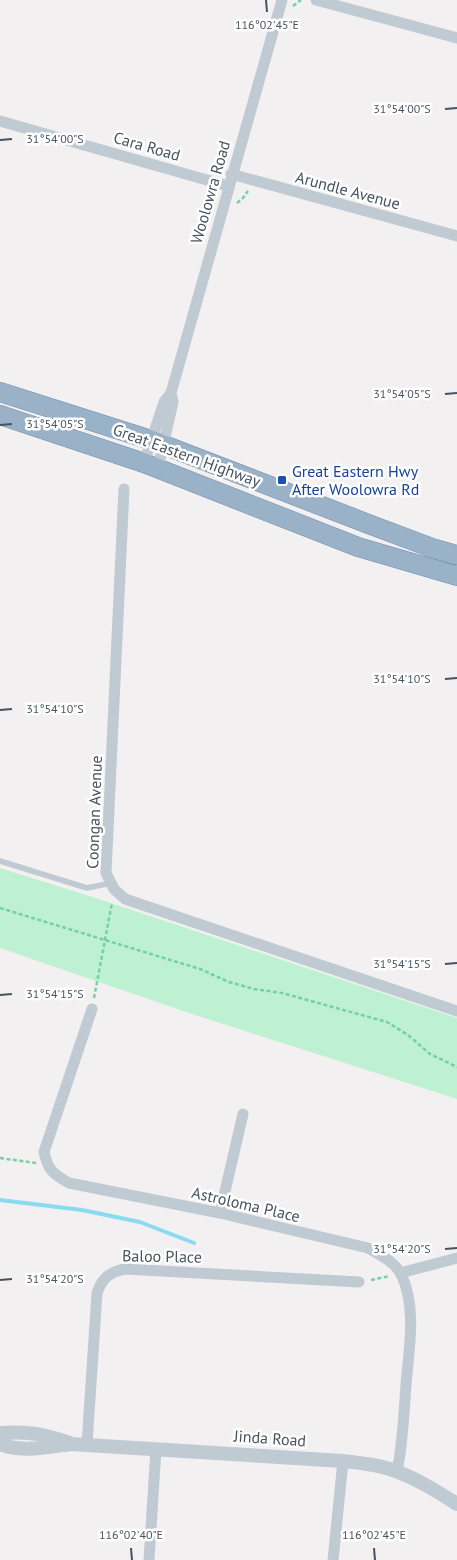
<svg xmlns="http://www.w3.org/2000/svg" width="457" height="1560" font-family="'PT Sans',sans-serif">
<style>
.green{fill:#bdf1d1}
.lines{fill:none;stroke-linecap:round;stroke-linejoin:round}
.stream{stroke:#88dbf0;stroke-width:4}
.trunk-casing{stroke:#718eac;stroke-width:20}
.path{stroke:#73d1a2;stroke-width:2.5;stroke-dasharray:4 2.5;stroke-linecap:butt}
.service{stroke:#c0cad2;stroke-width:5.5}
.minor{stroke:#c0cad2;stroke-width:11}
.tertiary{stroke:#c0cad2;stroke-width:14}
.trunk{stroke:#9ab2c8;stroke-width:19}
.ticks{fill:none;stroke:#47535e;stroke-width:2}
.transit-dot{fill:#1a4fb4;stroke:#fff;stroke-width:2}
.labels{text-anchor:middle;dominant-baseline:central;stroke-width:5;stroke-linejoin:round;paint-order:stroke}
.street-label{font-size:16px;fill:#47535e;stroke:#fff}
.transit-label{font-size:16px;fill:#164399;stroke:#fff;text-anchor:start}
.ticks-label{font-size:12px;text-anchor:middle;fill:#47535e;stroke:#fff;stroke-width:5;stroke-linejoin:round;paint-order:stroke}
</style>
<rect width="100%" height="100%" fill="#f2f0f0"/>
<path class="green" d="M0,868L102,900L457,1018V1099L189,1013L0,948Z"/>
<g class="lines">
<path class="stream" d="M0,1200L82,1210L140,1222L194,1243"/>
<g class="trunk-casing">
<path id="trunk" d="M0,392L151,440L371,525L435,549L457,555
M0,415L144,463L358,547L457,576"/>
</g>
<path class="path" d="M293,6L301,0
M237,203L243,198L248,191
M0,908L200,969L229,982L254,989L282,993L387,1022L408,1035L430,1054L457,1067
M94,998L112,903
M0,1158L36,1163
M371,1280L390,1276"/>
<path class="service" d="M0,861L87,888L111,883"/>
<path class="minor" d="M316,0L457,38
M0,121L228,186
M231,174L457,236
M144,463L164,402L171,393L282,0
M158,468L173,402L171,393
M124,489L106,873L114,889L125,899L457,1011
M92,1009L44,1152C48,1170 53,1174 69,1183L220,1213L368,1248C380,1255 394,1261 401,1274C417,1307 409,1349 406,1384C404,1413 403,1443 397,1471
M220,1213L243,1114
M400,1273L457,1258
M87,1444L97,1293C102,1278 110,1272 125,1269L359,1282
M149,1560L156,1449
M333,1560L343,1461"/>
<path class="tertiary" d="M0,1433C28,1431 44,1434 70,1443
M0,1444C23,1453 47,1447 71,1444L343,1461C361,1463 380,1465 398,1472C419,1480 438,1492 457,1504"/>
<use href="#trunk" class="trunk"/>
</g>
<path class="ticks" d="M266,0L267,12M445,109L457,108M0,140L12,139M445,394L457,393M0,425L12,424M445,679L457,678M0,710L12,709M445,964L457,963M0,995L12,994M445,1249L457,1248M0,1280L12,1279M131,1548L132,1560M374,1548L375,1560"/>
<rect class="transit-dot" x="277" y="475" width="10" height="10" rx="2.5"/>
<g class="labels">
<g class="street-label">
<text transform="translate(147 146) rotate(16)">Cara Road</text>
<text transform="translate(348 190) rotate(15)">Arundle Avenue</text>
<text transform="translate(210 192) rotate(-74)">Woolowra Road</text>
<text transform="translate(187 455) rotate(20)">Great Eastern Highway</text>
<text transform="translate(94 812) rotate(-88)">Coongan Avenue</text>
<text transform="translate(246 1204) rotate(13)">Astroloma Place</text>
<text transform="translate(162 1256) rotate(1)">Baloo Place</text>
<text transform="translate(270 1438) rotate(4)">Jinda Road</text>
</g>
<g class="transit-label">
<text x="292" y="471">Great Eastern Hwy<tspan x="292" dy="18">After Woolowra Rd</tspan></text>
</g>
</g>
<g class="ticks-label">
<text x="267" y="29">116°02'45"E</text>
<text x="402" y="113">31°54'00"S</text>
<text x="55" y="143">31°54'00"S</text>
<text x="402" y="398">31°54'05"S</text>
<text x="55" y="428">31°54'05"S</text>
<text x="402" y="683">31°54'10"S</text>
<text x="55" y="713">31°54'10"S</text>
<text x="402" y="968">31°54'15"S</text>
<text x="55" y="998">31°54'15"S</text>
<text x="402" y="1253">31°54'20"S</text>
<text x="55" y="1283">31°54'20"S</text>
<text x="131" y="1539">116°02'40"E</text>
<text x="374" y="1539">116°02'45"E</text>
</g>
</svg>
